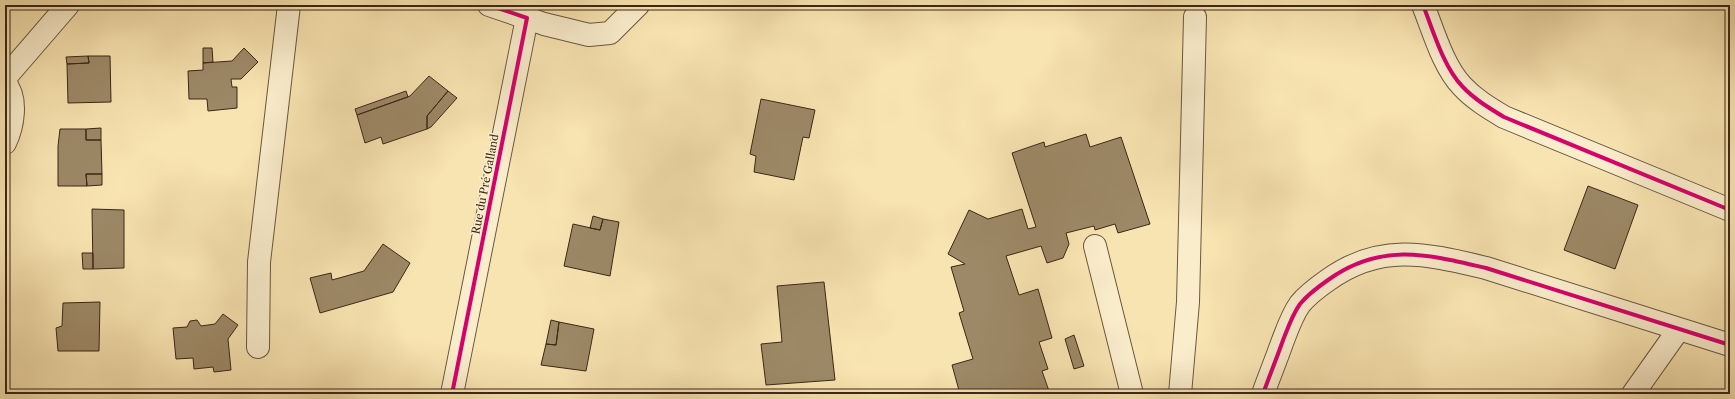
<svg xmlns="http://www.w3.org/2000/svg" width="1735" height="399" font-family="'Libre Caslon Text',serif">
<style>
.building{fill:#9d8967;stroke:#3a2717}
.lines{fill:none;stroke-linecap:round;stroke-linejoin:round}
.minor-casing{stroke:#6a563e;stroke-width:24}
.minor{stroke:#faedcc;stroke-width:22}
.cycleway-casing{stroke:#faedcc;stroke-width:6}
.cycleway{stroke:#d6006c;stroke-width:4}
.labels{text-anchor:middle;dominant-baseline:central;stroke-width:3.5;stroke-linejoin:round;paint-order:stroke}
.street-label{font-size:11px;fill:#3a2717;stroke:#faedcc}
</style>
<rect width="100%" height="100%" fill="#f8e4b1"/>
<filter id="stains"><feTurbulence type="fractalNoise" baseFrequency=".005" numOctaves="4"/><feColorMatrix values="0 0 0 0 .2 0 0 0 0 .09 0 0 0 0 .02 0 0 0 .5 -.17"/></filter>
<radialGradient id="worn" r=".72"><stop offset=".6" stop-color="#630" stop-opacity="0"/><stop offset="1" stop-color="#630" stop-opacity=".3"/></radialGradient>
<path class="building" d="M203,48H212L213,62L203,63Z
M244,48L258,62L241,79H231L232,87H237V108L208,111L207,99H189L188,71L203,70V63L232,61Z
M88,56L89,63L67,64L66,57Z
M88,56H110L111,102L68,103L67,64L89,63Z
M429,76L448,91L427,116V129L383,144L381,137L365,143L357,115L410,96Z
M406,91L408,97L357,115L355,109Z
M448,91L457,98L431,127L427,129V116Z
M761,99L815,110L809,138L803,137L794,180L754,172L756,156L750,154Z
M101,128V140H86V129Z
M60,129H86V140H101L102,174H86L87,186H58V146Z
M1086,134L1090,147L1121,137L1150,224L1118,233L1115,224L1095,230L1094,226L1066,233L1069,244L1063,258L1047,263L1041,246L1006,256L1019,295L1038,289L1052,338L1039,342L1048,369L1042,371L1050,394H980L979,391L960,394L952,365L973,359L959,313L964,311L951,267L965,264L948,254L969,210L988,219L1022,209L1028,229L1036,227L1012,153L1044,142L1045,147Z
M86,174H102V185L87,186Z
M1588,186L1638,205L1615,269L1564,250Z
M92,209L124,210V268L93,269Z
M593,216L603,219L600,230L590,228Z
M603,219L619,222L610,276L564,266L573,224L600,230Z
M383,244L410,263L393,292L320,313L310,278L331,273L332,280L364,271Z
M82,253H93V269H83Z
M824,282L835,380L766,385L761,344L782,342L777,286Z
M100,302L99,351H58L56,328L62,326L63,303Z
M223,314L238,325L228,339L231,370L214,372L213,367L194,369L193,358L176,359L173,328L187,327L190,321L197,320L201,326L215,324Z
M551,320L559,322L556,345L546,344Z
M559,322L594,329L586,371L541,365L546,344L556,345Z
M1074,335L1084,366L1074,369L1065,339Z"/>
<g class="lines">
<g class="minor-casing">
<path id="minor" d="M1423,5C1433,30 1443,66 1462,86C1474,99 1489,108 1504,117L1730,210
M527,18L544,24L589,35L610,33L638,5
M5,78L68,5
M5,83C18,98 13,127 5,143
M1095,246L1132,394
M258,347L259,262L289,5
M452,394L527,18L489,5
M1180,394L1188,302L1195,17
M1263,394C1269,377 1276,360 1282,343C1287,330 1292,315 1300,304C1308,294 1318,287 1328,280C1381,242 1427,254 1486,268L1730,345
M1633,394L1679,329"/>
</g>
<use href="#minor" class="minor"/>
<g class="cycleway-casing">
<path id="cycleway" d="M1423,5C1433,30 1443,66 1462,86C1474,99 1489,108 1504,117L1730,210
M452,394L527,18L489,5
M1263,394C1269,377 1276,360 1282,343C1287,330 1292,315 1300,304C1308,294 1318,287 1328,280C1381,242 1427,254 1486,268L1730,345"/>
</g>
<use href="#cycleway" class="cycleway"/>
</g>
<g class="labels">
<g class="street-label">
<text transform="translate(485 184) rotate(-79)">Rue du Pré Galland</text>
</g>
</g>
<rect width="1735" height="399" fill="none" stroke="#f8e4b1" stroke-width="20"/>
<rect x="6" y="6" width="1723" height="387" fill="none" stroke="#3a2717" stroke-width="2"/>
<rect x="10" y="10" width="1715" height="379" fill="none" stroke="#3a2717"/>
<rect width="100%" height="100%" filter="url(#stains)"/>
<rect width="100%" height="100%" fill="url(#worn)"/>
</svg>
